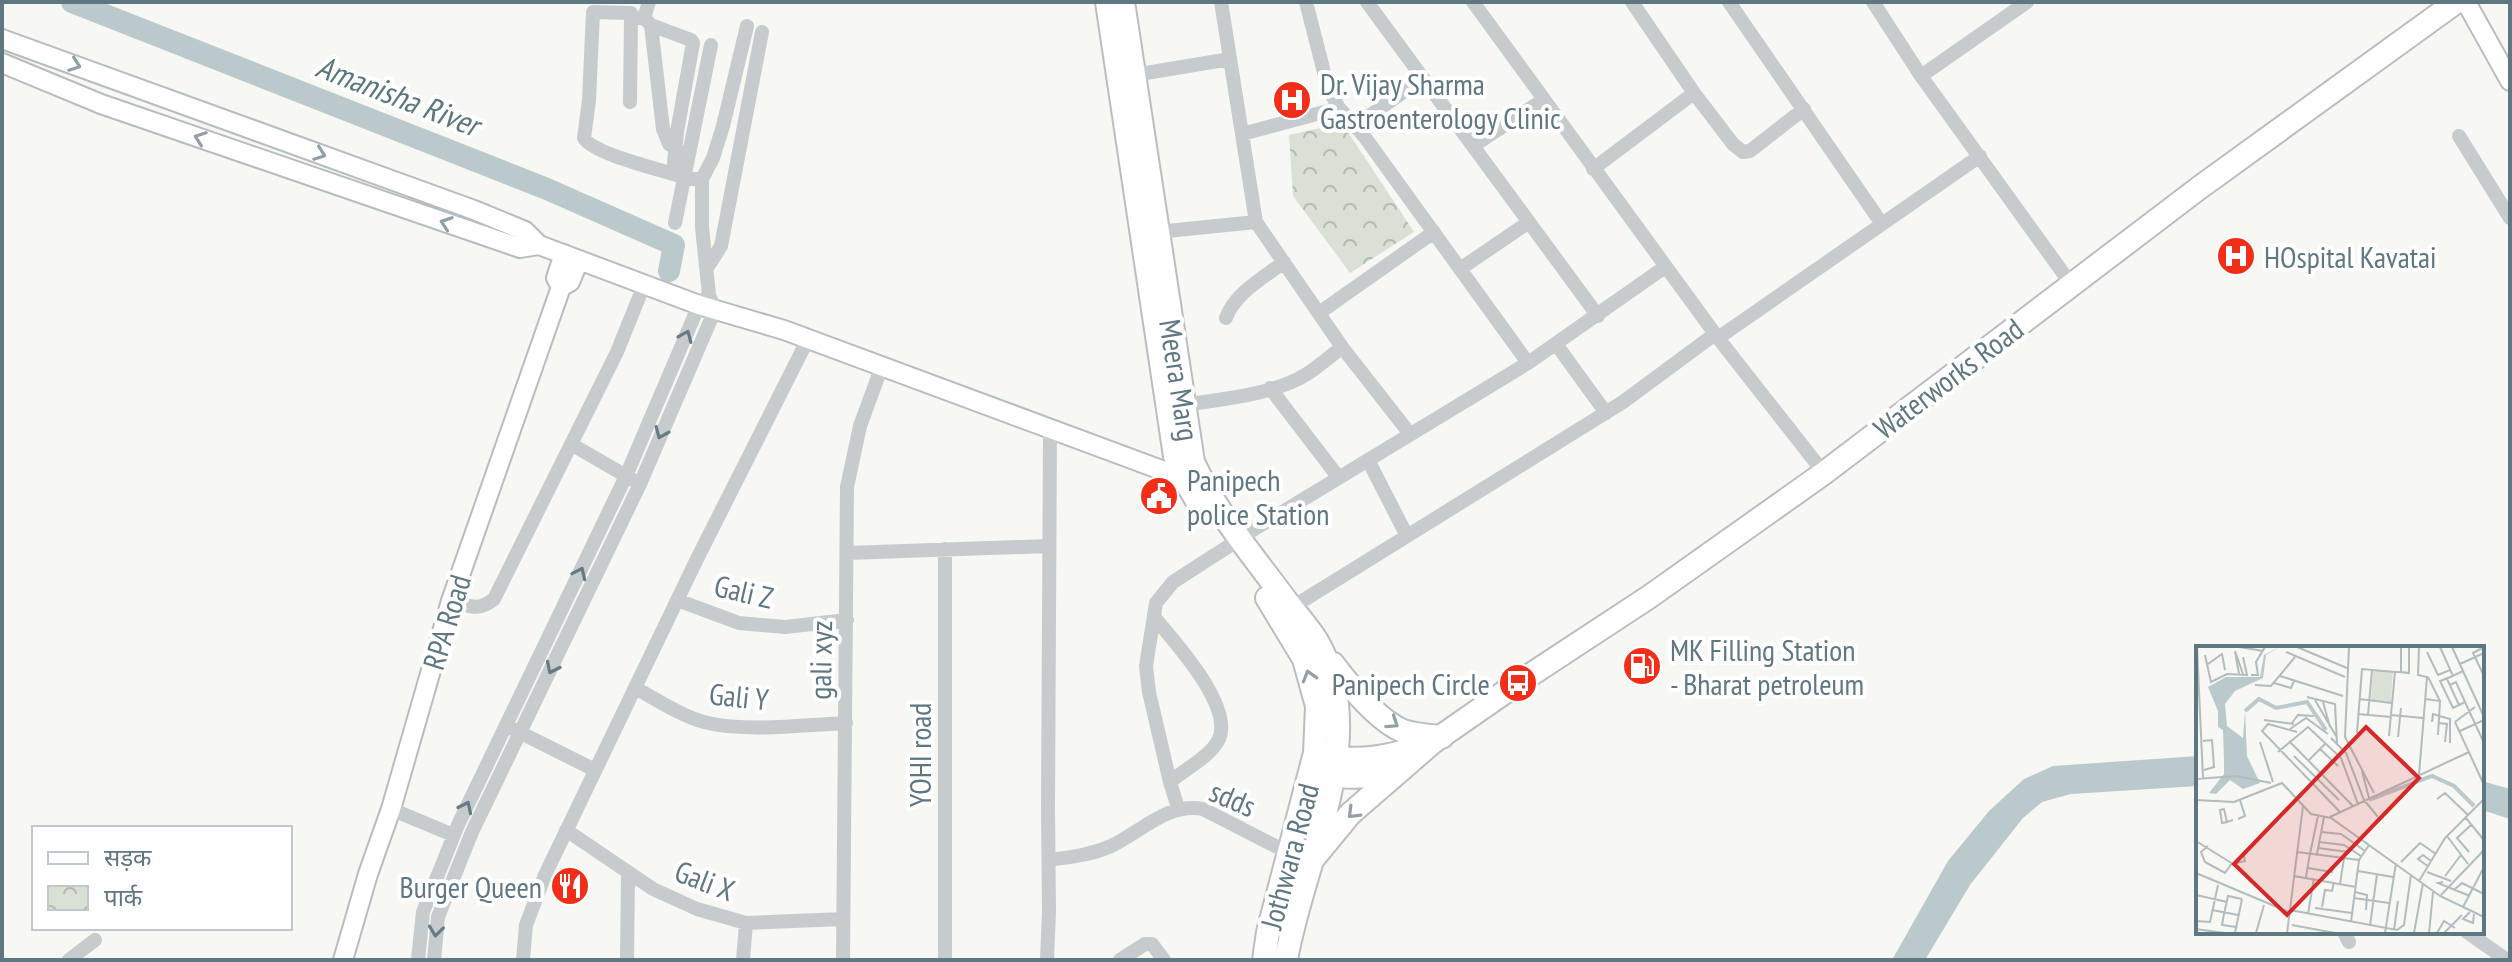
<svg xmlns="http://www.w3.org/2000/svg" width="2512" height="962" font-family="'PT Sans Narrow','Noto Sans Devanagari',sans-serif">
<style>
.park{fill:url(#park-crowns)}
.water{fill:#bacacc}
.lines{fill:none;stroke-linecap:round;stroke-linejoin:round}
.river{stroke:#bacacc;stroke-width:22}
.secondary-casing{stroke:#b6bdc0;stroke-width:22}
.primary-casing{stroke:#b9bec1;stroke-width:26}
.street{stroke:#c6cbcd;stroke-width:14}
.secondary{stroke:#fff;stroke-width:18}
.primary{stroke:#fff;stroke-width:22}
.oneway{stroke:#8fa0a7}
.oneway2{stroke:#647b85}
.labels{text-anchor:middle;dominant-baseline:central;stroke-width:8;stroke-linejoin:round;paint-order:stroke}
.poi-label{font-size:30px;fill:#5f7781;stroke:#fff;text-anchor:start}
.street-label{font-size:30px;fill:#5f7781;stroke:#fff}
.water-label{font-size:32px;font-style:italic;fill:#5a787c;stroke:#fff}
.inset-river{fill:none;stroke:#bacacc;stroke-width:4}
.inset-road{fill:none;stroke:#b1bcbe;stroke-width:2}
.view{fill:#d62828;fill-opacity:0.15;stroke:#d62828;stroke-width:4}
.inset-edge{fill:none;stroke:#5f7781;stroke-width:4}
</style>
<defs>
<pattern id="park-crowns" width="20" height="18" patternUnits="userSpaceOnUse" patternTransform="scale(2)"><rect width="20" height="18" fill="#d9e0d4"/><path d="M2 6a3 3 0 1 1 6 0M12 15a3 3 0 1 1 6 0" fill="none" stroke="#b3bab1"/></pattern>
</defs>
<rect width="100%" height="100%" fill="#f7f7f3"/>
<path class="park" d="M1342,123L1414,232L1350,273L1293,196L1289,135Z"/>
<path class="water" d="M2198,756V786L2071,794L2042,802L2023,818L1970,885L1925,960H1892L1948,861L1989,811L2024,779L2053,766Z
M2482,781L2510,789V819L2482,810Z"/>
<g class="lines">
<path class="river" d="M72,2L547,189L674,245L669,271"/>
<g class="secondary-casing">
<path id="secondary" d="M2466,2L2510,81
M2,39L474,210L525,231L539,245L699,305L784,330L1191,481
M2,63L101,104L520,248L539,245
M564,254L556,278L561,287L570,282L579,260
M343,960L368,874L391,809L451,601L561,287"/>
</g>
<g class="primary-casing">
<path id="primary" d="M1107,2L1175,456L1183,477L1200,506
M1123,2L1193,462C1217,514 1254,557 1288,603C1297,615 1309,628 1317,641C1373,737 1302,862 1286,960
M1333,664C1349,685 1378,721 1403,731C1415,735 1429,736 1442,737
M1321,754C1357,764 1390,757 1425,745
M1321,774C1349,778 1371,778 1398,771
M1313,859L1350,814L1433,742L1518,683L1649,597L1824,473L2199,188L2456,2
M1264,960L1268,932L1315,753L1317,706L1304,659L1267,598"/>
</g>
<path class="street" d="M1221,2L1256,222L1342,347L1410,434
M1306,2L1328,88L1339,108L1364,136L1528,363
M1367,2L1598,316
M1473,2L1718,338L1824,473
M1632,2L1694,93L1733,144L1743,152L1750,151L1804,109
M1729,2L1882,224
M1873,2L1921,76L2071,284
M631,13L593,12L589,100L584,138C594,155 667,171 689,179H702
M644,18L649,2
M651,25L663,129L669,144L677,149
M1134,75L1230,59
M1921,76L2027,2
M630,102L631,18H644L651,25L691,40L693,43L677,132L673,173
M1355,126L1423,78
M1242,134L1339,108
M2459,136L2510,218
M1473,146L1543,100
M1593,169L1694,93
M675,223L711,45
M1157,232L1256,222
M707,268L721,246L762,32
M1460,269L1529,222
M1319,313L1434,232
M1226,318C1235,293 1263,278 1284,262
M1718,338L1980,156
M1556,344L1606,413
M1270,388L1339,478
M1183,405C1222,399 1273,395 1307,374C1319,366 1331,356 1342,347
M571,444L633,480
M1368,460L1407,536
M1238,539L1528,363L1665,267
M847,553L1049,546
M677,600L739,623L785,627L847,620
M451,601C470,606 478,612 494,599L617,352L644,285
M1291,608L1623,402L1715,334
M1154,617C1174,641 1236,708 1218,741C1209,757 1184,770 1170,782
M635,688C658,700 682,717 708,723C748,732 804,725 846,723
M513,729L595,770
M1178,808L1170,782L1149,692L1146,666L1156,603L1173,582L1229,546
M391,809L453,835
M566,830L653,889L697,909L746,923L843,919
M1049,860C1070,857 1091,855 1111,846C1141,832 1168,802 1203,809L1289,853
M2344,932L2349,942
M2467,932L2507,960
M69,960L95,940
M418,960L423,912L458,825L626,476L699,305L706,298
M434,960L438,917L472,832L640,484L715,310L709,295L702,227V179L713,158L723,126L747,26
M523,960L526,925L545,875L696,561L808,339
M627,960L628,873
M743,960L746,923
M843,960L847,487L860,426L882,366
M945,960V549
M1047,960L1049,911L1048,808L1050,428
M1120,960L1145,944H1152L1164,960"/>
<use href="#secondary" class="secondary"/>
<use href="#primary" class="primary"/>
</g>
<defs><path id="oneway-chevron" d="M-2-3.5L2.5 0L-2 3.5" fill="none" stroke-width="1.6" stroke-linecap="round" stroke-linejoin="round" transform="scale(2)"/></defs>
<g class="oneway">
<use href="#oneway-chevron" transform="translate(75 65) rotate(20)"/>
<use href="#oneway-chevron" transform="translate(200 138) rotate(-160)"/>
<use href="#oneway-chevron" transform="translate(320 154) rotate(20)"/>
<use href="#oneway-chevron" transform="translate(446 223) rotate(-161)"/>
<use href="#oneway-chevron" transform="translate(1309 676) rotate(-106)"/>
<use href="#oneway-chevron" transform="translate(1393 723) rotate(33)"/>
<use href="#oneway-chevron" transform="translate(1353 813) rotate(135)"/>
</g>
<g class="oneway2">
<use href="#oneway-chevron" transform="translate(686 336) rotate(-67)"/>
<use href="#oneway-chevron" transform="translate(661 433) rotate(113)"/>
<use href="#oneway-chevron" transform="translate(580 573) rotate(-65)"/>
<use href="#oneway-chevron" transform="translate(552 668) rotate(116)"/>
<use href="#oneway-chevron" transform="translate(466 807) rotate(-64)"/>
<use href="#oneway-chevron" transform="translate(436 931) rotate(97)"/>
</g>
<defs>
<g id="hospital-disc" transform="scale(2)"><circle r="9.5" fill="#f32d17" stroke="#fff"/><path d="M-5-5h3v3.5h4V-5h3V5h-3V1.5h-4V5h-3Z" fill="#fff"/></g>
<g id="civic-disc" transform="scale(2)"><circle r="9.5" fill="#f32d17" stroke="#fff"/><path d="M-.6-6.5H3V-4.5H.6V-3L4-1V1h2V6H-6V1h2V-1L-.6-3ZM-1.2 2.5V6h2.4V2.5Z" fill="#fff"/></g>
<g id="fuel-disc" transform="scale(2)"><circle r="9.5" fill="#f32d17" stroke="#fff"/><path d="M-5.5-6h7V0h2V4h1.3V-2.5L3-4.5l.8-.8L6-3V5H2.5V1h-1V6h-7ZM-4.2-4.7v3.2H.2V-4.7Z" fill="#fff"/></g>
<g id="bus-disc" transform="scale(2)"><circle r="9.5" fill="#f32d17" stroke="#fff"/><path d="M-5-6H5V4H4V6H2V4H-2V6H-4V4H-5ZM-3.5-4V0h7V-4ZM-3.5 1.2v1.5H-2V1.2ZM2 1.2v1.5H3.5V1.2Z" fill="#fff"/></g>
<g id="restaurant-disc" transform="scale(2)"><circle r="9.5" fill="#f32d17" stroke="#fff"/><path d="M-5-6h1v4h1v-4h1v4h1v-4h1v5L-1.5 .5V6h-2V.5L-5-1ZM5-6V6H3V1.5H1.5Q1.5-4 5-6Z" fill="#fff"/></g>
</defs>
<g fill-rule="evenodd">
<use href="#hospital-disc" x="1292" y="100"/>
<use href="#hospital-disc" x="2236" y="256"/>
<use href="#civic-disc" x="1159" y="496"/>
<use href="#fuel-disc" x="1642" y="666"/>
<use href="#bus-disc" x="1518" y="683"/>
<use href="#restaurant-disc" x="570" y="886"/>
</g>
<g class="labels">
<g class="poi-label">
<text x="1320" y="83">Dr. Vijay Sharma<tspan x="1320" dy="34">Gastroenterology Clinic</tspan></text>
<text x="2264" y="256">HOspital Kavatai</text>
<text x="1187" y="479">Panipech<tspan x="1187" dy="34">police Station</tspan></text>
<text x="1670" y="649">MK Filling Station<tspan x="1670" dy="34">- Bharat petroleum</tspan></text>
<text x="1490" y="683" text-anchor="end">Panipech Circle</text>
<text x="542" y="886" text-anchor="end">Burger Queen</text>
</g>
<g class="street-label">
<text transform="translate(1948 378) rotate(-37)">Waterworks Road</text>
<text transform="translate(1180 380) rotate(81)">Meera Marg</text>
<text transform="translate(744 591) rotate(13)">Gali Z</text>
<text transform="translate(446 622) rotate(-73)">RPA Road</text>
<text transform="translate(820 660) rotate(-89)">gali xyz</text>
<text transform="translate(739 696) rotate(6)">Gali Y</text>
<text transform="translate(919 755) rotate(-90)">YOHI road</text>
<text transform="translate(1233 798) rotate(23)">sdds</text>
<text transform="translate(1289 856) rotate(-75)">Jothwara Road</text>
<text transform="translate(705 880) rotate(21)">Gali X</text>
</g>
<g class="water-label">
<text transform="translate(398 95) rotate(21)">Amanisha River</text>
</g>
</g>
<g transform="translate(2196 646)">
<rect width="288" height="288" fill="#f7f7f3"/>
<path d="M177,24L197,25L195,56L175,54Z" fill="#d9e0d4"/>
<path d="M84,1L70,9L67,32L39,45L29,58L31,80L47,92L49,65L51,110L64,137L47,143L34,134L20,148L13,147L28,128V114L27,84L22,81V65L12,41L30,31H64L68,9Z" fill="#bacacc"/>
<path class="inset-river" d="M49,65L63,53L80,62L111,56L130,84M173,154L236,130L258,140L278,160"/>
<path class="inset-road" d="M1,1L7,132M43,1L67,5M101,1L151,22M153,1L149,91L178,147M205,1V26L213,27V1M244,1L257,30L267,25M256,1L288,71M288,1L277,7L288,30M90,6L149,31M231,6L242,29L254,24M9,9L15,36L31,28L51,29L47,11M12,18L26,8L29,24M264,18L288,7M43,28L39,5L47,28M55,29H62L60,16L69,1M84,30L147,50M257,30L244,35L257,62L269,56L288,97M232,31L244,55M251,33L263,59M78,37L95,42L98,35M59,39L75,40L99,11M254,39L260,36L269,56M111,51L139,58L141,98M163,53L196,57M229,53L244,55L242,89M119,54L140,90M127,56L134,81M162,68L195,71M172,69L176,24M195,69L227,72M68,74L98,78M236,76L237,68L254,73V97M259,76L288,139M259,76L279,61M96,77L102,69L118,70M242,77L251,78L249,96M94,83L110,72L132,88M264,85L288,74M101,86L72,78L66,85L144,166M161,87L166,23L199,26M193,90L199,26H205M202,91L205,62M135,92L150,107L168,154L182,171M7,95L16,94L18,121L8,124M93,95L157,160M64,96L77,136M124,103L142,120M82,106L112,81L145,112L162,158M98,110L143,154M113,114L130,97M1,116L0,133L40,130L75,137M166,125L173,152M223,129L231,31L222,29L223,1M241,153L249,147L272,169M0,154L38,156L86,137L115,168L135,172L244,250L288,271M134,171L273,106M270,172L287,193M42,173L49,170L44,154M31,176L26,177L24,164L28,163L31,176L37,174M125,186L145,188L169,205M251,190L272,218M0,195L37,218L49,215L48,210M123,196L148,199L165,210M12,200L5,206L9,216L29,227L36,217M122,202L152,206M101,206L163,214M273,206L261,192L276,178M114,208L122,170M121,208L128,171M205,216L224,197L240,208M233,221L222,213L227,209L235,215M112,222L136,226L137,221M162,225L197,231M231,226L255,235M0,227L93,266M98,230L160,241M249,230L265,209M110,231L114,207M223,235L249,192L288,153M247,236L242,237L274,250M144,238L148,212M259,243L266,237L288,248M159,246L171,249L170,264M0,249L31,256M245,249L288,204M158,252L193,257M126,261L129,244L136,245L138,236M267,261L288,221M119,262L156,267M16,264L42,269M94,264L201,284L208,279L215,229M274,266L267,273L277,277L278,268M112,268L118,232M0,275L14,276L22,239M155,276L163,214L173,199M96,279L139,287M174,280L181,228M40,281L26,279L28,268L32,250L46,253M0,283L28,287M198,284L202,255M39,287L46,253M60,287L68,259M91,287L107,160M189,287L200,217M218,287L227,237M233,287L237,246M241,287L248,275L259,282M248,287L266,269"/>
<path class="view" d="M170,81L223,132L91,269L38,218Z"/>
<rect width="288" height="288" class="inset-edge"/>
</g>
<rect width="2512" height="962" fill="none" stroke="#5f7781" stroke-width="8"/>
<rect x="32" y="826" width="260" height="104" fill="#ffffff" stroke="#bfc9cd" stroke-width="2"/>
<rect x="48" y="852" width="40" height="12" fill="#ffffff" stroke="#bfc9cd" stroke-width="2"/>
<text x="104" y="866" font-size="24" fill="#5f7781">सड़क</text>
<rect x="48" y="886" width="40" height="24" fill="url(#park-crowns)" stroke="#bfc9cd" stroke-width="2"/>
<text x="104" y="906" font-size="24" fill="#5f7781">पार्क</text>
</svg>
